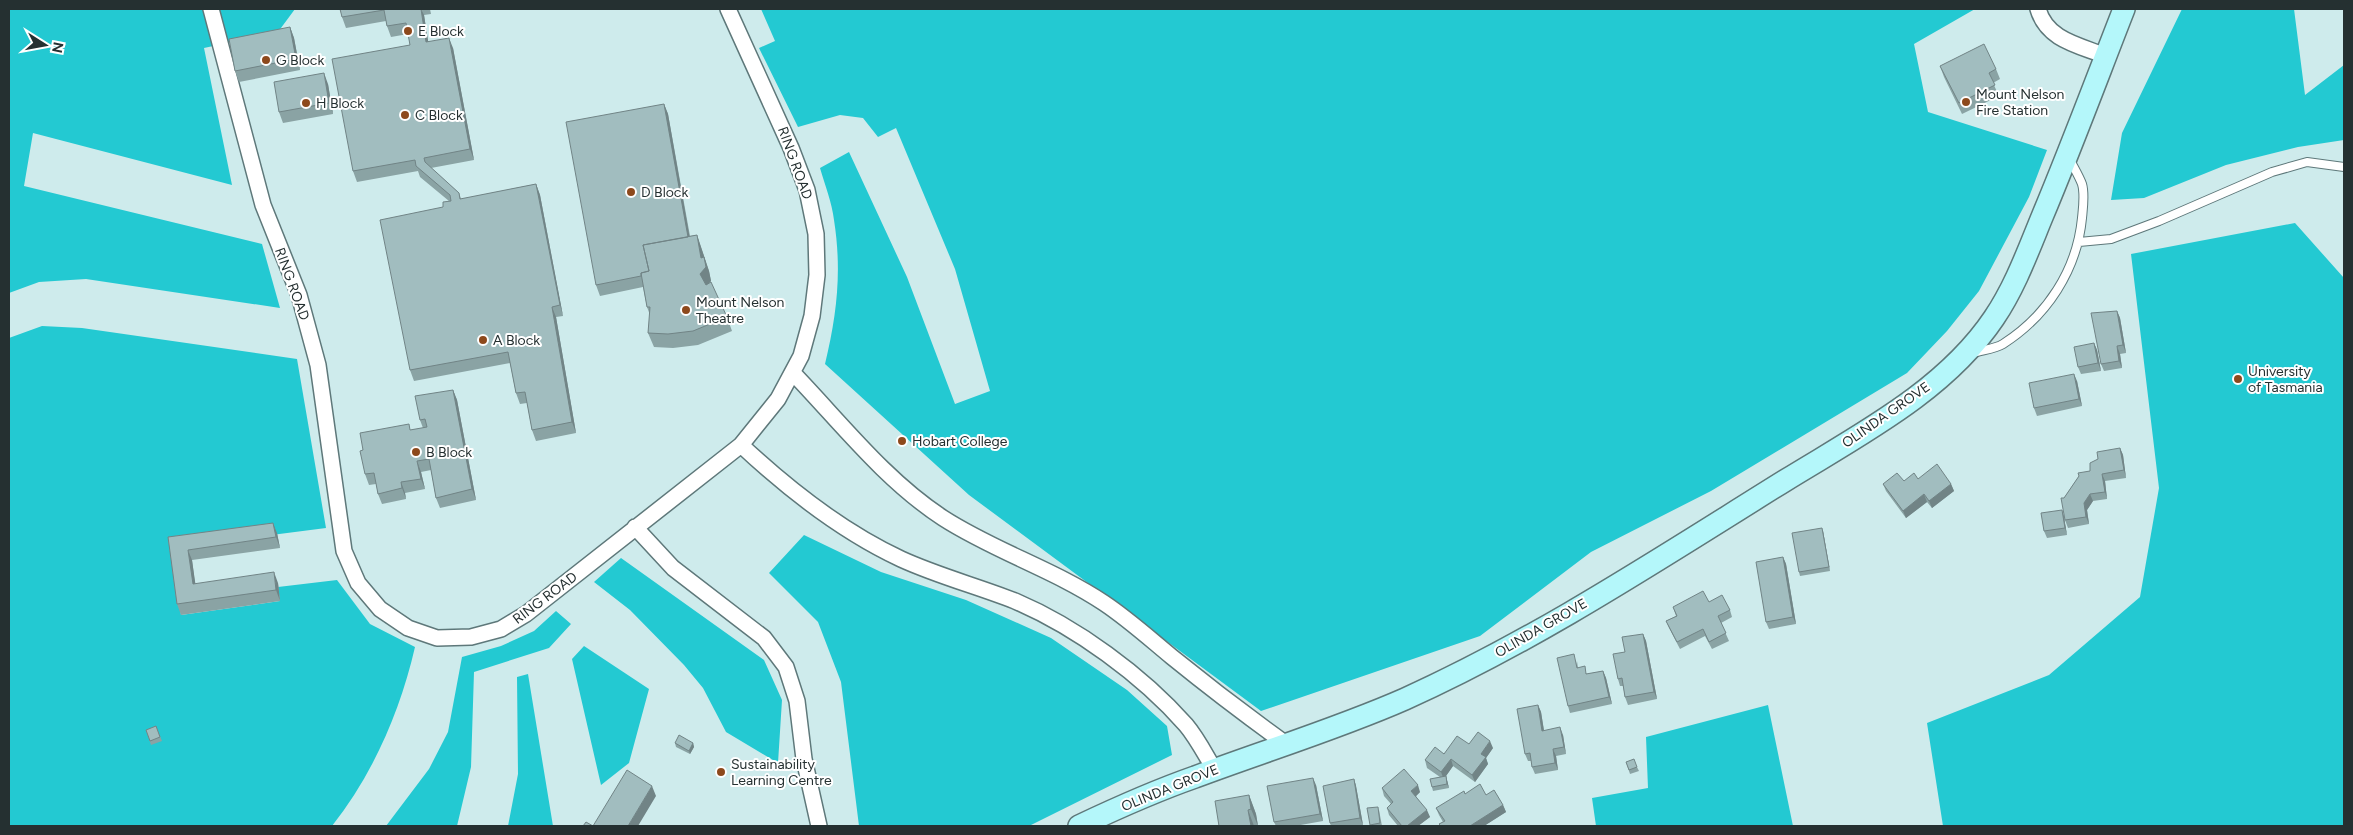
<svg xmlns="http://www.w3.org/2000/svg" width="2353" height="835" font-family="Figtree,sans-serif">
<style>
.green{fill:#23c9d2}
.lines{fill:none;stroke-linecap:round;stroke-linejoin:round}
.service-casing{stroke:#5e787a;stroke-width:10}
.minor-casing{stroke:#5e787a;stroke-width:18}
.secondary-casing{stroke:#5e787a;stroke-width:24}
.service{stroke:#fff;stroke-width:8}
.minor{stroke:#fff;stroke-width:15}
.secondary{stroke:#b4f7fa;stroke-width:21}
.wall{fill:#8aa3a4}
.shaded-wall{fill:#718486}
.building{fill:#a1bdbf;stroke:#718486}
.poi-dot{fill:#8d491c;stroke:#fff;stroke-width:2}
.labels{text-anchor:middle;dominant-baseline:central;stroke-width:4;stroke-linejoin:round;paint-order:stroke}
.poi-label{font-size:14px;fill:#253031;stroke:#fff;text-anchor:start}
.street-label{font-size:14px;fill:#253031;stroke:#fff}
</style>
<rect width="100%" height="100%" fill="#ceebec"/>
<path class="green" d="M9,9H295L278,32L204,48L232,185L33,133L24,186L262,244L280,308L86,279L39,282L9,293Z
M761,9H1975L1914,44L1928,112L2047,150L2029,197L1979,291L1947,331L1907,373L1711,491L1591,552L1480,636L1261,711L969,495L825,364C837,314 842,271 834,220C832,203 825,185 820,168L849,152L907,277L955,404L990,391L955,269L896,128L878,137L863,118L840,115L798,127L759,48L775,41Z
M2182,9H2294L2305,95L2344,65V140L2298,147L2226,165L2144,198L2111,200L2122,133Z
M2295,223L2344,278V826H1943L1927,723L2049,675L2140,597L2159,488L2131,254Z
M42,326L82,328L297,359L326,528L172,548L181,615L280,601L278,587L337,580L370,624L415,647C400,712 373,774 332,826H9V338Z
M804,535L881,572L966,600L1051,638L1127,690L1167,726L1172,755L1029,826H859L841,682L818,622L769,573Z
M621,558L764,660L782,700L778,763L726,732L703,688L684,665L630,610L594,582Z
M556,611L571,624L549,648L474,672L471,767L457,826H386L429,769L448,732L462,657L501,646L534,631Z
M584,646L649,689L629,763L601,785L572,659Z
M528,674L553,826H508L518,774L517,677Z
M1768,705L1793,826H1596L1592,798L1648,788L1646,737Z"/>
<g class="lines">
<g class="service-casing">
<path id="service" d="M2079,242L2111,239L2159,221L2272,172L2307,162L2344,167
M1973,353C1982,350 1995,349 2003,344C2047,316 2077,270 2082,218C2083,208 2085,194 2082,184C2079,176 2074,168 2070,160"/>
</g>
<g class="minor-casing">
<path id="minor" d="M211,9L263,205L299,295L318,365L344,551L358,583L380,609L408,628L437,638L471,637L501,629L526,614L741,445L778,399L801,356L812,316L817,275L816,234L807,190L791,148L728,9
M2038,9C2047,40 2078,45 2106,56
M793,373C841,423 885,480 943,518C994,551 1053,569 1104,603C1128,619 1149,638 1172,657C1209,687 1247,716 1286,744
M741,445C789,490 841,531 901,559C938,576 977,586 1015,601C1076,627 1142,675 1186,725C1197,738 1205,754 1214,769
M635,527L673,568L764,638L786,667L797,701L804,759L819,826"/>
</g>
<g class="secondary-casing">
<path id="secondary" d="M1079,826C1117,808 1155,791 1195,777C1264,751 1337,729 1405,699C1538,639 1662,557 1786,480C1859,435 1945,391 1994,318C2015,287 2028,251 2042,217C2071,148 2097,78 2124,9"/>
</g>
<use href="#service" class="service"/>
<use href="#minor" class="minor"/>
<use href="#secondary" class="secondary"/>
</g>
<path class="wall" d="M340,9H430L431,14L424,15L428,41L453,48L474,160L431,168L459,193L461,199L536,184L540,195L563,316L556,317L576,433L536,441L532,430L527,403L520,404L516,393L510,363L414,381L410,370L443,207L449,201L420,177L418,171L357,182L353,171L410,45L408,34L391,37L387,26L386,21L346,28L342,17Z
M290,27L294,38L300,70L239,82L235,71Z
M1940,66L1996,69L2000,79L1993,83L1999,96L1962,114L1944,77Z
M328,84L333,114L283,123L279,112Z
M664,104L668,114L690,236L697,235L709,271L711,281L709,283L727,317L732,331L698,345L673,348L654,347L648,333L650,315L647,307L643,287L600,296L596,285Z
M2117,311L2120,318L2126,353L2120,354L2122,368L2104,371L2101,364Z
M2094,343L2097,350L2101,371L2081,374L2078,367Z
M2077,381L2082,406L2037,416L2034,408Z
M453,390L457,400L476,500L440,508L436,498L431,470L421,472L425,489L405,493L406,499L382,504L378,494L376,484L369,485L365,474L411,430L423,428L420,420Z
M2120,448L2123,455L2126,478L2105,481L2107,499L2093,501L2087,510L2089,524L2068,528L2065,520L2064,498L2079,476L2090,471Z
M1918,479L1951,484L1954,491L1932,508L1927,502L1906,518L1886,491L1883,484Z
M2062,510L2064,517L2067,535L2047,538L2044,531Z
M1823,531L1830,571L1800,576L1799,572Z
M277,533L280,548L192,560L195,584L278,583L280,601L181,615L177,604L168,537Z
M1783,557L1786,564L1796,624L1769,629L1766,622Z
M1709,602L1730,610L1732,617L1721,623L1729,641L1712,649L1705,636L1680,649L1669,628L1666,621L1676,616L1673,607Z
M1643,634L1646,641L1657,699L1628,705L1625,697L1623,686H1620L1618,679Z
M1577,661L1578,668L1587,674L1603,671L1606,678L1612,704L1570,713L1568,706Z
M1538,705L1541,712L1544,730L1563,735L1566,754L1556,756L1558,770L1535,774L1532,767L1531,761H1528L1525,754Z
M156,726L162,741L151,745L146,730Z
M675,743H693L694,747L690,754L676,747Z
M1469,744L1493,748L1486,758L1488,764L1475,782L1453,766L1446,776L1449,788L1433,791L1432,787L1440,777L1427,768L1425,760Z
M1626,762L1637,767L1639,771L1630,774Z
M1354,779L1356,786L1363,825L1358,826H1331L1330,823Z
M1316,785L1323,821L1295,826H1276L1274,822Z
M1382,788L1420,792L1416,796L1430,817L1418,826H1398L1389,815L1387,808L1391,804L1384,796Z
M1465,794L1486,795L1503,805L1506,812L1484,826H1440L1439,824L1443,822L1439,815L1436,808Z
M1249,795L1256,814L1258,826H1219Z
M1379,810L1382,826H1370V825Z"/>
<path class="shaded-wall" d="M421,9L424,15L430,53L426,42Z
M290,27L294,38L300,70L296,59Z
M449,38L453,48L474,160L470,149Z
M324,73L328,84L333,114L329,103Z
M664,104L668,114L692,251L688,240Z
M536,184L540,195L563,316L560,305Z
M697,235L709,271L711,281L705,288L700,274L701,258Z
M552,307L556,317L576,433L572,422Z
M2117,311L2120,318L2126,353L2123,345Z
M2094,343L2097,350L2101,371L2098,363Z
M2117,346L2120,354L2122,368L2119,361Z
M2074,374L2077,381L2082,406L2079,399Z
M453,390L457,400L476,500L472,489Z
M2120,448L2123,455L2126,478L2124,470Z
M417,461L421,472L425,489L421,479Z
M2102,474L2105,481L2107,499L2105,492Z
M401,482L405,493L406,499L402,488Z
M1951,484L1954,491L1932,508L1929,501Z
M1924,494L1927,502L1906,518L1903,511Z
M2090,494L2093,501L2087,510L2089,524L2086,517L2084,503Z
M2062,510L2064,517L2067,535L2065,528Z
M273,523L277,533L280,548L276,537Z
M1822,528L1823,531L1830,571L1829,567Z
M188,550L192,560L197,595L193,584Z
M1783,557L1786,564L1796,624L1793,617Z
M274,572L278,583L280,601L276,590Z
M1643,634L1646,641L1657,699L1654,692Z
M1603,671L1606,678L1612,704L1609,697Z
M1538,705L1541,712L1545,738L1542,731Z
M1560,727L1563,735L1566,754L1564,747Z
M1490,741L1493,748L1486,758L1488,764L1475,782L1472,775L1481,754Z
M693,743L694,747L690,754L689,751Z
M1553,749L1556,756L1558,770L1555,763Z
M1451,759L1453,766L1446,776L1449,788L1447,784L1444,780L1441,772Z
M1313,778L1316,785L1323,821L1320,814Z
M1354,779L1356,786L1363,825L1360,818Z
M1418,785L1420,792L1414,798L1411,791Z
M652,786L656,796L638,826H628Z
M1249,795L1256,814L1258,826L1251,809Z
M1503,805L1506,812L1484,826H1470Z
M1248,810L1254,826H1251Z
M1427,810L1430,817L1418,826H1407Z"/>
<path class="building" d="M340,9H421L426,42L449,38L470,149L424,158L425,162L459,193L460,199L536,184L560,305L552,307L572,422L532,430L525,392L516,393L508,352L410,370L380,220L443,207V202L451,201L450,195L416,166L415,160L353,171L332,59L410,45L406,23L387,26L384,10L342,17Z
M290,27L296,59L235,71L229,39Z
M1984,44L1996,69L1989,73L1995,85L1959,103L1940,66Z
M324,73L329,103L279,112L274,82Z
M664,104L688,237L643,245L649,271L641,273V276L596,285L566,122Z
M697,235L701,258L704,257L706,267L700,274L706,285L711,282L727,317L693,331L668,334L648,333L650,307H647L641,273L649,271L643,245Z
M2117,311L2123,345L2117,346L2119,361L2101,364L2091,313Z
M2094,343L2098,363L2078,367L2074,347Z
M2074,374L2079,399L2034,408L2029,383Z
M453,390L472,489L436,498L429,459L417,461L421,479L401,482L402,488L378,494L374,473L365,474L360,451L363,450L360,433L409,424L410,430L427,427L425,419L420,420L415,396Z
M2120,448L2124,470L2102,474L2105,492L2090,494L2084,503L2086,517L2065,520L2061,498H2064L2079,476L2078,473L2090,471V463L2098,459L2097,452Z
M1937,464L1951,484L1929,501L1924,494L1903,511L1883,484L1897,473L1904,481L1914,473L1918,479Z
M2062,510L2065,528L2044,531L2041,513Z
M273,523L276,537L188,550L193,584L274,572L276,590L177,604L168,537Z
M1822,528L1829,567L1799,572L1792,533Z
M1783,557L1793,617L1766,622L1756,562Z
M1703,591L1709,602L1722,595L1730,610L1718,616L1726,633L1709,642L1703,629L1677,642L1666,621L1677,616L1673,607Z
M1643,634L1654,692L1625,697L1622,678L1618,679L1613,654L1625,652L1622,637Z
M1574,654L1577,668L1585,666L1586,674L1603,671L1609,697L1568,706L1557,658Z
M1538,705L1542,731L1560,727L1564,747L1553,749L1555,763L1532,767L1530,753L1525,754L1517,709Z
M156,726L160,737L150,741L146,730Z
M1478,732L1490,741L1481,754L1486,757L1472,775L1451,759L1441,772L1425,760L1435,747L1444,754L1457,736L1469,744Z
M679,735L693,743L689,751L675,743Z
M1634,759L1637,767L1629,770L1626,762Z
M1404,769L1418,785L1411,791L1427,810L1407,826H1402L1387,808L1393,802L1382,788Z
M627,770L652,786L628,826H593Z
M1446,776L1447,784L1432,787L1430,779Z
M1313,778L1320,814L1274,822L1267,786Z
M1354,779L1360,818L1330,823L1323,786Z
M1480,784L1486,795L1494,790L1503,805L1470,826H1441L1439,824L1445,821L1436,808L1464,791L1465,794Z
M1249,795L1251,809L1248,810L1251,826H1219L1215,801Z
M1378,807L1380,823L1370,825L1367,808Z
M586,822L593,826H583Z"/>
<g class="poi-dot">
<circle cx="408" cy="31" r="5"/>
<circle cx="266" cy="60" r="5"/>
<circle cx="1966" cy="102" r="5"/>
<circle cx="306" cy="103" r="5"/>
<circle cx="405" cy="115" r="5"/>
<circle cx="631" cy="192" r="5"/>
<circle cx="686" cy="310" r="5"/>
<circle cx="483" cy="340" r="5"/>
<circle cx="2238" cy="379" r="5"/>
<circle cx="902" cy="441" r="5"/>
<circle cx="416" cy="452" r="5"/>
<circle cx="721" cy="772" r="5"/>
</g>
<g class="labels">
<g class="poi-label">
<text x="418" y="31">E Block</text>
<text x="276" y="60">G Block</text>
<text x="1976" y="94">Mount Nelson<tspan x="1976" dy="16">Fire Station</tspan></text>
<text x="316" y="103">H Block</text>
<text x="415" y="115">C Block</text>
<text x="641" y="192">D Block</text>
<text x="696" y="302">Mount Nelson<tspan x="696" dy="16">Theatre</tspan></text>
<text x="493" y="340">A Block</text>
<text x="2248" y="371">University<tspan x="2248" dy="16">of Tasmania</tspan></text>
<text x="912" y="441">Hobart College</text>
<text x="426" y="452">B Block</text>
<text x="731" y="764">Sustainability<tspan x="731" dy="16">Learning Centre</tspan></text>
</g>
<g class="street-label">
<text transform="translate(795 163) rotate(70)">RING ROAD</text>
<text transform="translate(292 284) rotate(70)">RING ROAD</text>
<text transform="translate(1886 415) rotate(-35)">OLINDA GROVE</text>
<text transform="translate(545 598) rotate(-37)">RING ROAD</text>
<text transform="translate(1541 628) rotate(-30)">OLINDA GROVE</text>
<text transform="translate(1170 788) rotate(-22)">OLINDA GROVE</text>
</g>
</g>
<rect width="2353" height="835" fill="none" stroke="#253031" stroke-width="20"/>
<g transform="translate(45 45) rotate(101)" stroke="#ffffff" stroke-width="4" paint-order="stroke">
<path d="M0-4L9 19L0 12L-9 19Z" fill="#253031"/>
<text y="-8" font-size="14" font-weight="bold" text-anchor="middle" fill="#253031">N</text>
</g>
</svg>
